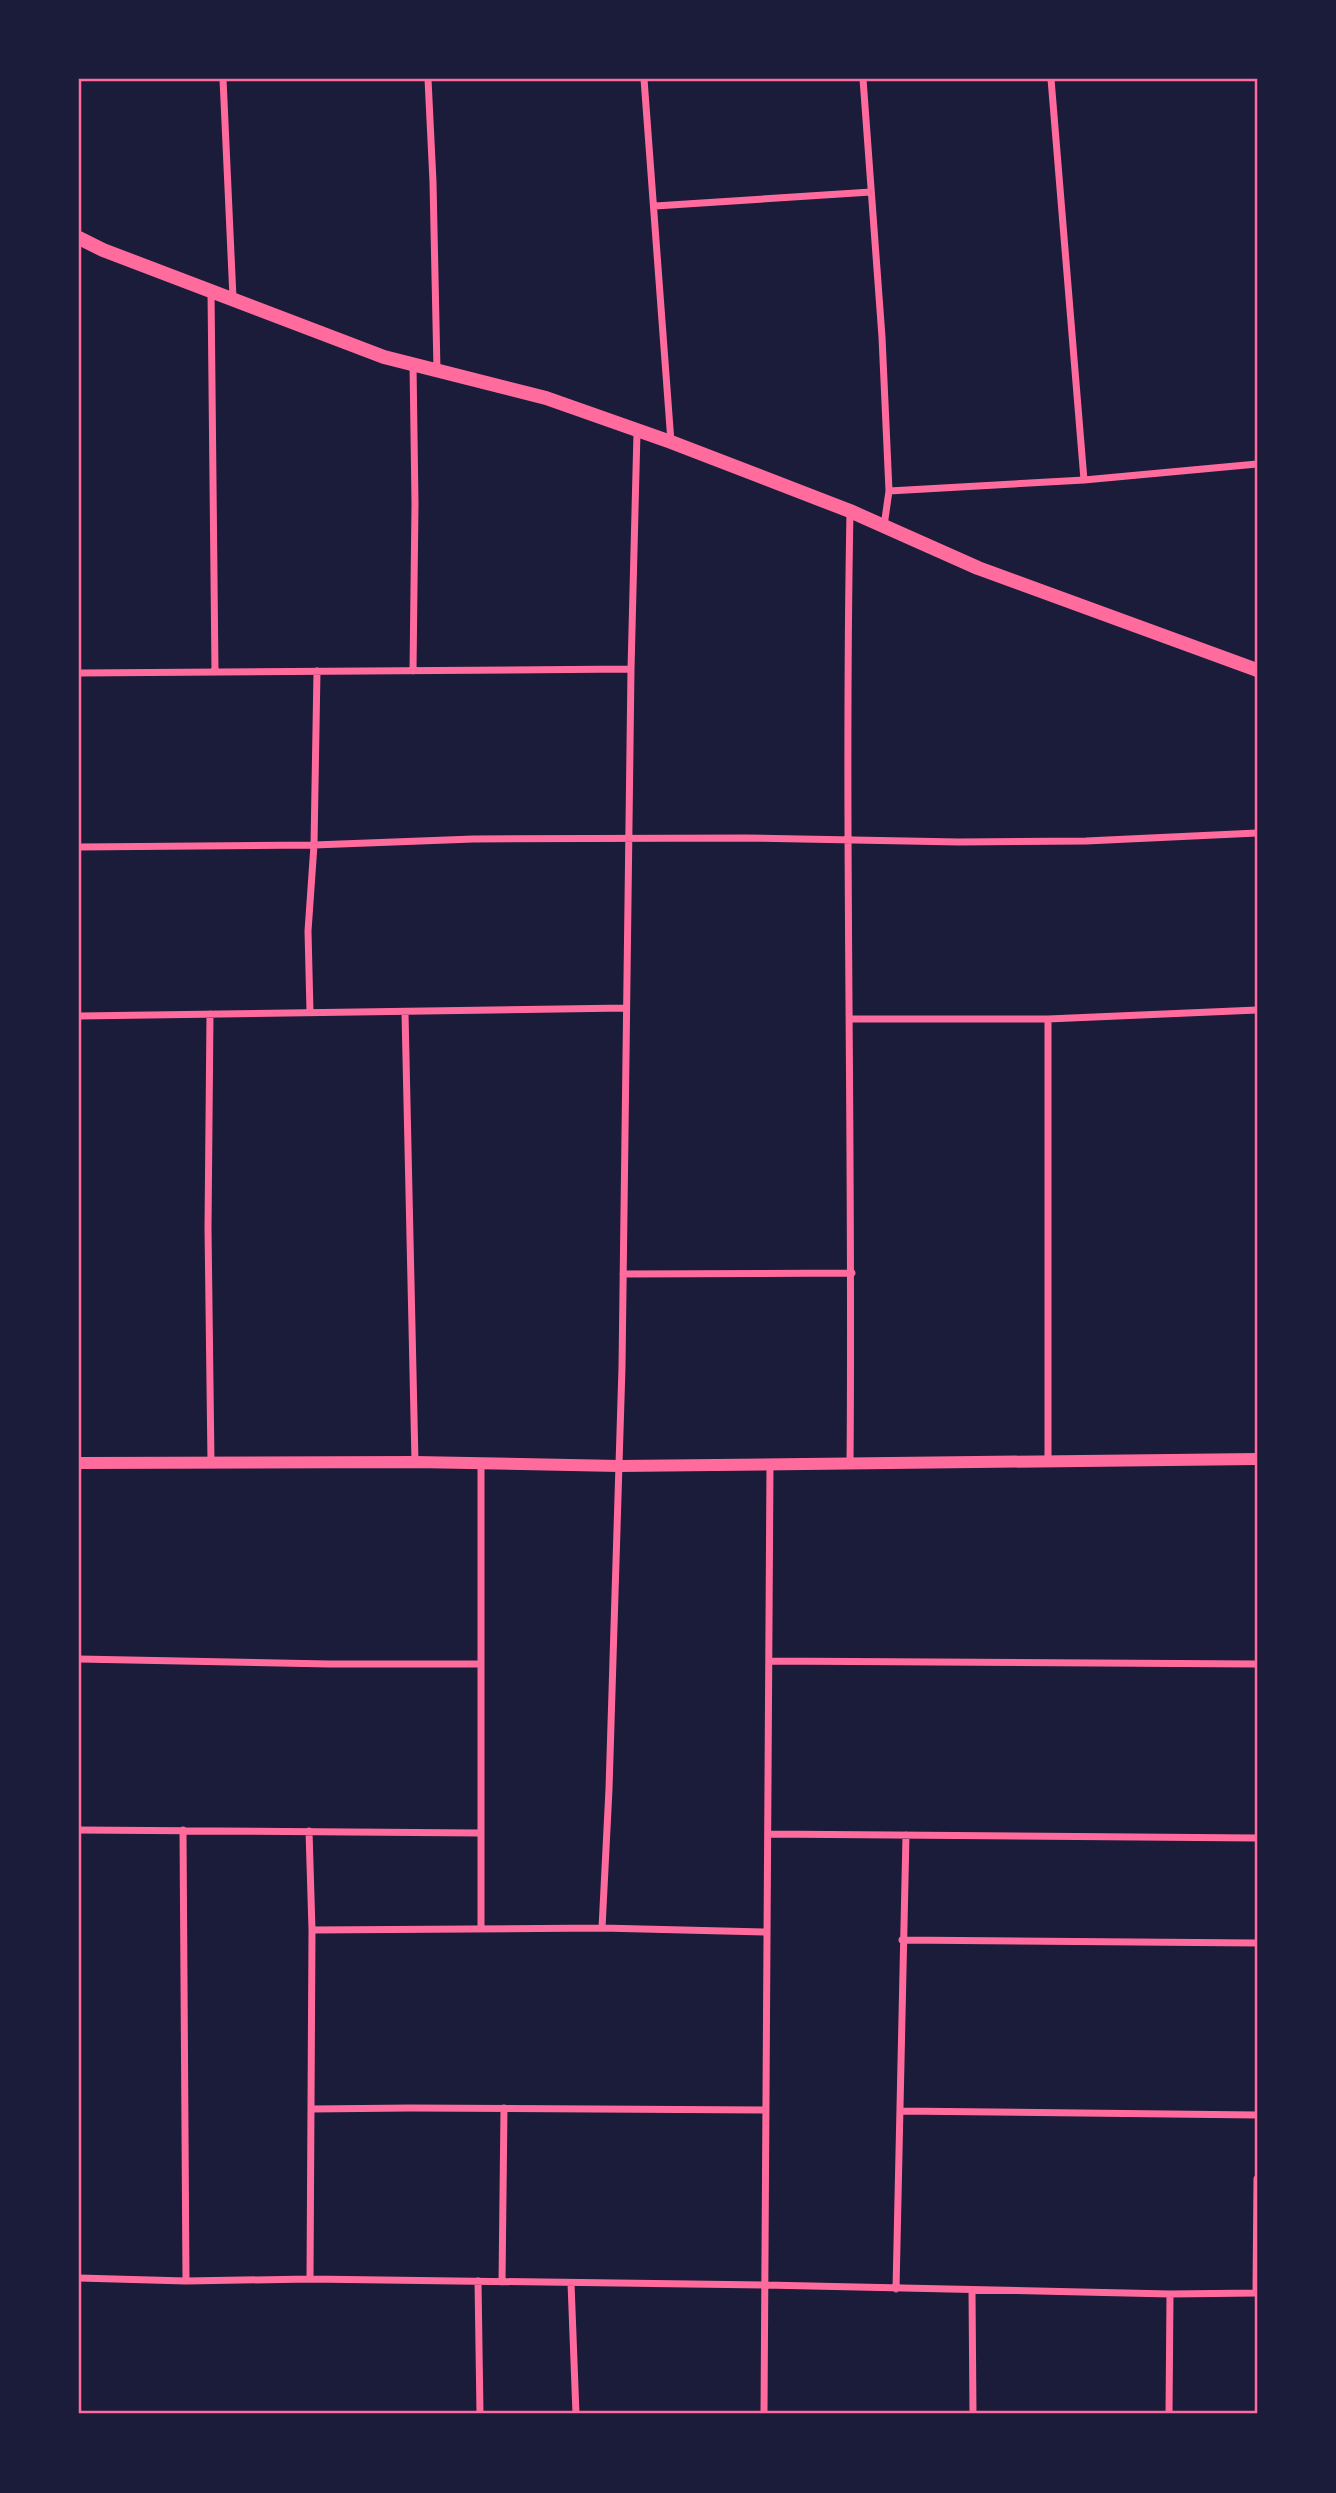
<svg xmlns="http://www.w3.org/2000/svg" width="1336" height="2493" font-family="'Roboto Serif',serif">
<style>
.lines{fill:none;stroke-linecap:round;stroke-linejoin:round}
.minor{stroke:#ff6b9d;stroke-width:7}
.tertiary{stroke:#ff6b9d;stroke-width:12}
.secondary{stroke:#ff6b9d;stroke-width:14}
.neatline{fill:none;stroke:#ff6b9d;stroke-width:2.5}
</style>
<rect width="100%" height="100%" fill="#1b1b3a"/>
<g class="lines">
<path class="minor" d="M223,79L233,298
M428,79L433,182L437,370
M644,79L671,442
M863,79L882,337L889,491L884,526
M1051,79L1084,480
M655,206L871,192
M211,291L215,672
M413,364L415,504L413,671
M889,491L1084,480L1257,464
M850,511C844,829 853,1146 850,1463
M79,673L631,669
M79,847L314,845L473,839L746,838L959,842L1086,841L1257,833
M310,1012L308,931L314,845L317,671
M405,1013L415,1462
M210,1014L208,1228L211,1462
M79,1016L626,1008
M849,1019H1048L1257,1010
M1048,1019V1461
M623,1274L852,1273
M481,1463V1928
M79,1659L329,1664H480
M769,1661L1257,1664
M79,1830L480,1833
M183,1830L186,2281
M309,1831L312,1930L310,2279
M768,1834L1257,1838
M602,1928L609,1789L622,1367L631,669L637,432
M312,1930L602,1928L767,1932
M902,1940L1257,1943
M312,2109L410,2108L766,2110
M900,2111L1257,2115
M79,2278L186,2281L310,2279L765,2285L1170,2294L1257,2293
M478,2281L480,2414
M502,2282L504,2108
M571,2283L576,2414
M896,2289L906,1835
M972,2291L973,2414
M1256,2293L1257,2179
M764,2414L770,1464
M1169,2414L1170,2294"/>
<path class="tertiary" d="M79,1463L415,1462L619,1466L1257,1459"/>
<path class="secondary" d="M79,238L103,250L384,357L546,398L671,442L850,511L978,568L1257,670"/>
</g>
<rect width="1336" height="2493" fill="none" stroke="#1b1b3a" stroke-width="161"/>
<rect x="80" y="80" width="1176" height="2332" class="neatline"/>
</svg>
